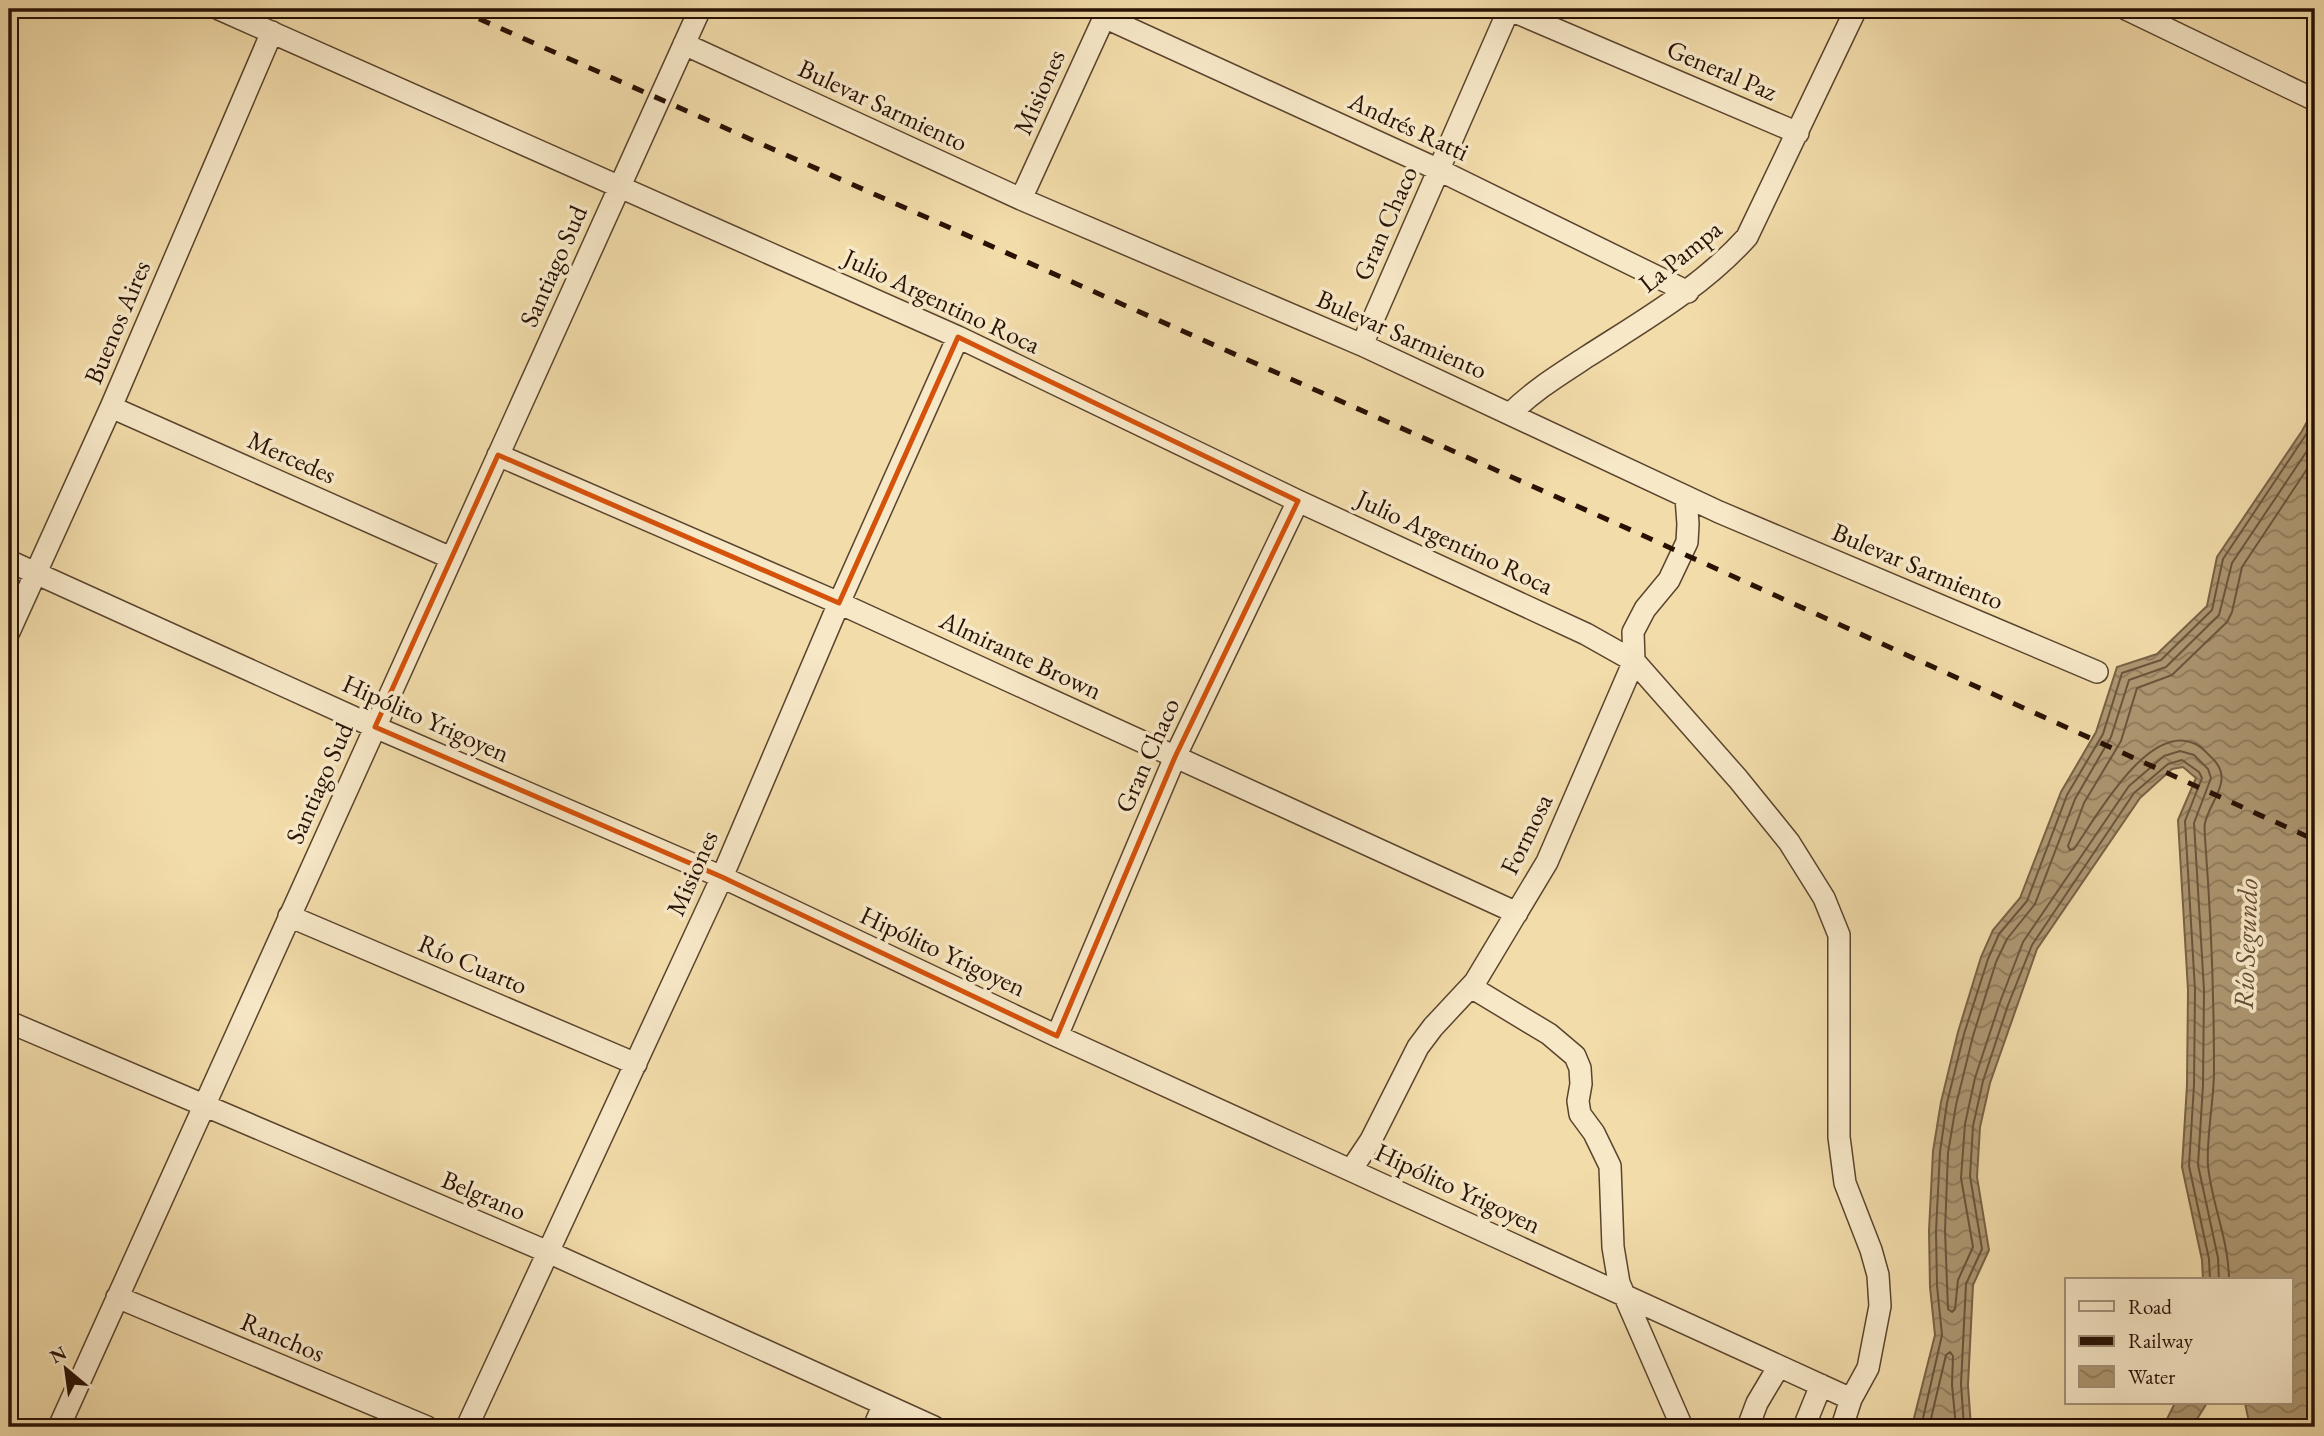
<svg xmlns="http://www.w3.org/2000/svg" width="2324" height="1436" font-family="'EB Garamond',serif">
<style>
.water{fill:url(#water-waves);stroke:#786146;stroke-width:2}
.lines{fill:none;stroke-linecap:round;stroke-linejoin:round}
.shore{stroke:#6a543b;stroke-width:2}
.minor-casing{stroke:#5a442e;stroke-width:24}
.minor{stroke:#f7e8c8;stroke-width:21}
.rail{stroke:#281104;stroke-width:5;stroke-dasharray:12 12;stroke-linecap:butt}
.marked{fill:none;stroke:#d5520b;stroke-width:5;stroke-linejoin:round}
.labels{text-anchor:middle;dominant-baseline:central;stroke-width:7;stroke-linejoin:round;paint-order:stroke}
.street-label{font-size:26px;fill:#281104;stroke:#f7e8c8}
.water-label{font-size:28px;font-style:italic;fill:#644d35;stroke:#f7e8c8}
</style>
<defs>
<pattern id="water-waves" width="16" height="10" patternUnits="userSpaceOnUse" patternTransform="scale(1.75)"><rect width="16" height="10" fill="#ad9772"/><path d="M0 5q4-4 8 0t8 0" fill="none" stroke="#8d7a5b"/></pattern>
</defs>
<rect width="100%" height="100%" fill="#f2dcaa"/>
<filter id="stains"><feTurbulence type="fractalNoise" baseFrequency=".00286" numOctaves="4"/><feColorMatrix values="0 0 0 0 .2 0 0 0 0 .09 0 0 0 0 .02 0 0 0 .5 -.17"/></filter>
<radialGradient id="worn" r=".72"><stop offset=".6" stop-color="#630" stop-opacity="0"/><stop offset="1" stop-color="#630" stop-opacity=".3"/></radialGradient>
<path class="water" d="M2315,407V1175L2312,1193L2315,1214V1427H2250L2245,1403H2291V1280H2203L2202,1260L2182,1167L2187,1085L2188,990L2178,820L2196,778L2183,767L2172,769L2140,798L2037,949L1990,1083L1980,1127L1977,1177L1989,1250L1973,1285L1968,1385L1971,1427H1914L1913,1422L1935,1335L1930,1287L1929,1231L1933,1151L1941,1102L1958,1032L1981,957L1993,930L2020,898L2061,792L2096,732L2117,667L2157,654L2207,606L2217,557L2302,431Z
M2175,1403H2226H2207L2192,1427H2158L2166,1421Z"/>
<g class="lines">
<path class="shore" d="M2219,1280L2218,1258L2198,1165L2203,1085L2204,990L2194,823L2211,778L2208,769L2194,755L2180,751L2164,756L2129,786L2023,942L2000,1002L1975,1078L1965,1124L1961,1178L1973,1247L1958,1280L1955,1309L1952,1312L1948,1309L1945,1231L1948,1153L1956,1105L1973,1036L1996,962L2007,939L2035,904L2075,799L2111,737L2129,680L2166,667L2219,615L2232,563L2315,439
M2229,1280C2229,1241 2212,1205 2208,1166C2206,1139 2214,1100 2214,1071C2214,993 2211,916 2205,838C2205,833 2204,827 2205,823C2211,798 2236,779 2210,756C2205,751 2200,745 2193,743C2147,724 2095,819 2074,849L2070,850L2068,846L2084,803L2121,741L2137,688L2172,675L2227,622L2232,612L2242,567L2315,457
M1921,1427L1942,1335L1937,1286L1936,1231L1940,1152L1947,1103L1964,1034L1988,959L1999,934L2027,901L2067,795L2103,734L2122,673L2161,660L2212,610L2223,559L2315,421
M1929,1427L1946,1355L1950,1352L1953,1356L1952,1385L1956,1427
M1964,1427L1961,1384L1966,1284L1982,1249L1970,1176L1973,1126L1983,1081L2008,1005L2032,945L2134,793L2168,764L2182,760L2199,772L2202,778L2185,821L2195,990L2194,1085L2189,1166L2209,1259L2210,1280"/>
<g class="minor-casing">
<path id="minor" d="M219,9L958,337L1298,501L1586,634L1634,661L1738,779L1789,842L1824,898L1839,935V1137L1845,1183L1871,1250L1878,1275L1880,1306L1868,1368L1851,1399L1842,1427
M1508,9L1798,133
M2126,9L2315,100
M1104,17L1439,170L1688,292
M684,44L1021,199L1362,345L1719,512L2097,672
M1021,199L1108,9
M1362,345L1509,9
M111,407L451,558
M1510,414C1534,390 1559,375 1588,356C1644,320 1702,287 1747,237L1856,9
M498,455L839,603L1517,913
M9,561L375,727L722,877L1057,1036L1851,1399
M9,632L111,407L272,32
M289,916L636,1064
M1471,987L1549,1034L1575,1056L1580,1068L1581,1084L1578,1101L1580,1114L1594,1133L1610,1166L1613,1247L1619,1283L1682,1427
M9,1022L548,1252L934,1427
M1057,1036L1175,757L1298,501
M1351,1170L1371,1140L1418,1047L1433,1027L1475,982L1547,862L1634,661L1633,632L1645,609L1669,580L1687,542L1688,524L1686,497
M117,1297L427,1427
M59,1427L700,9
M467,1427L722,877L839,603L958,337
M874,1427L883,1406
M1748,1427L1757,1403L1779,1366
M1804,1427L1821,1385"/>
</g>
<use href="#minor" class="minor"/>
<path class="rail" d="M457,9L1622,526L2315,840"/>
</g>
<path class="marked" d="M958,337L1298,501L1175,757L1057,1036L722,877L375,727L498,455L839,603Z"/>
<g class="labels">
<g class="street-label">
<text transform="translate(1722 70) rotate(23)">General Paz</text>
<text transform="translate(1039 92) rotate(-66)">Misiones</text>
<text transform="translate(883 105) rotate(25)">Bulevar Sarmiento</text>
<text transform="translate(1409 126) rotate(25)">Andrés Ratti</text>
<text transform="translate(1385 223) rotate(-66)">Gran Chaco</text>
<text transform="translate(1680 256) rotate(-39)">La Pampa</text>
<text transform="translate(553 266) rotate(-66)">Santiago Sud</text>
<text transform="translate(942 301) rotate(25)">Julio Argentino Roca</text>
<text transform="translate(117 322) rotate(-67)">Buenos Aires</text>
<text transform="translate(1402 334) rotate(24)">Bulevar Sarmiento</text>
<text transform="translate(292 457) rotate(24)">Mercedes</text>
<text transform="translate(1455 542) rotate(25)">Julio Argentino Roca</text>
<text transform="translate(1918 566) rotate(23)">Bulevar Sarmiento</text>
<text transform="translate(1021 655) rotate(25)">Almirante Brown</text>
<text transform="translate(426 718) rotate(24)">Hipólito Yrigoyen</text>
<text transform="translate(1147 755) rotate(-66)">Gran Chaco</text>
<text transform="translate(319 783) rotate(-66)">Santiago Sud</text>
<text transform="translate(1526 834) rotate(-64)">Formosa</text>
<text transform="translate(692 873) rotate(-66)">Misiones</text>
<text transform="translate(943 951) rotate(25)">Hipólito Yrigoyen</text>
<text transform="translate(473 964) rotate(23)">Río Cuarto</text>
<text transform="translate(1458 1188) rotate(25)">Hipólito Yrigoyen</text>
<text transform="translate(484 1195) rotate(23)">Belgrano</text>
<text transform="translate(283 1337) rotate(23)">Ranchos</text>
</g>
<g class="water-label">
<text transform="translate(2245 944) rotate(-88)">Río Segundo</text>
</g>
</g>
<rect width="2324" height="1436" fill="none" stroke="#f2dcaa" stroke-width="35"/>
<rect x="10" y="10" width="2303" height="1415" fill="none" stroke="#281104" stroke-width="3.5"/>
<rect x="18" y="18" width="2289" height="1401" fill="none" stroke="#281104" stroke-width="2"/>
<rect x="2065" y="1278" width="228" height="126" fill="#f7e8c8" stroke="#a4927a" stroke-width="2"/>
<rect x="2079" y="1301" width="35" height="10" fill="#f7e8c8" stroke="#a4927a" stroke-width="2"/>
<text x="2128" y="1314" font-size="21" fill="#281104">Road</text>
<rect x="2079" y="1336" width="35" height="10" fill="#281104" stroke="#a4927a" stroke-width="2"/>
<text x="2128" y="1348" font-size="21" fill="#281104">Railway</text>
<rect x="2079" y="1366" width="35" height="21" fill="url(#water-waves)" stroke="#a4927a" stroke-width="2"/>
<text x="2128" y="1384" font-size="21" fill="#281104">Water</text>
<g transform="translate(66 1369) rotate(331)" stroke="#f7e8c8" stroke-width="5" paint-order="stroke">
<path d="M0-5L12 26L0 18L-12 26Z" fill="#281104"/>
<text y="-10" font-size="19" font-weight="bold" text-anchor="middle" fill="#281104">N</text>
</g>
<rect width="100%" height="100%" filter="url(#stains)"/>
<rect width="100%" height="100%" fill="url(#worn)"/>
</svg>
